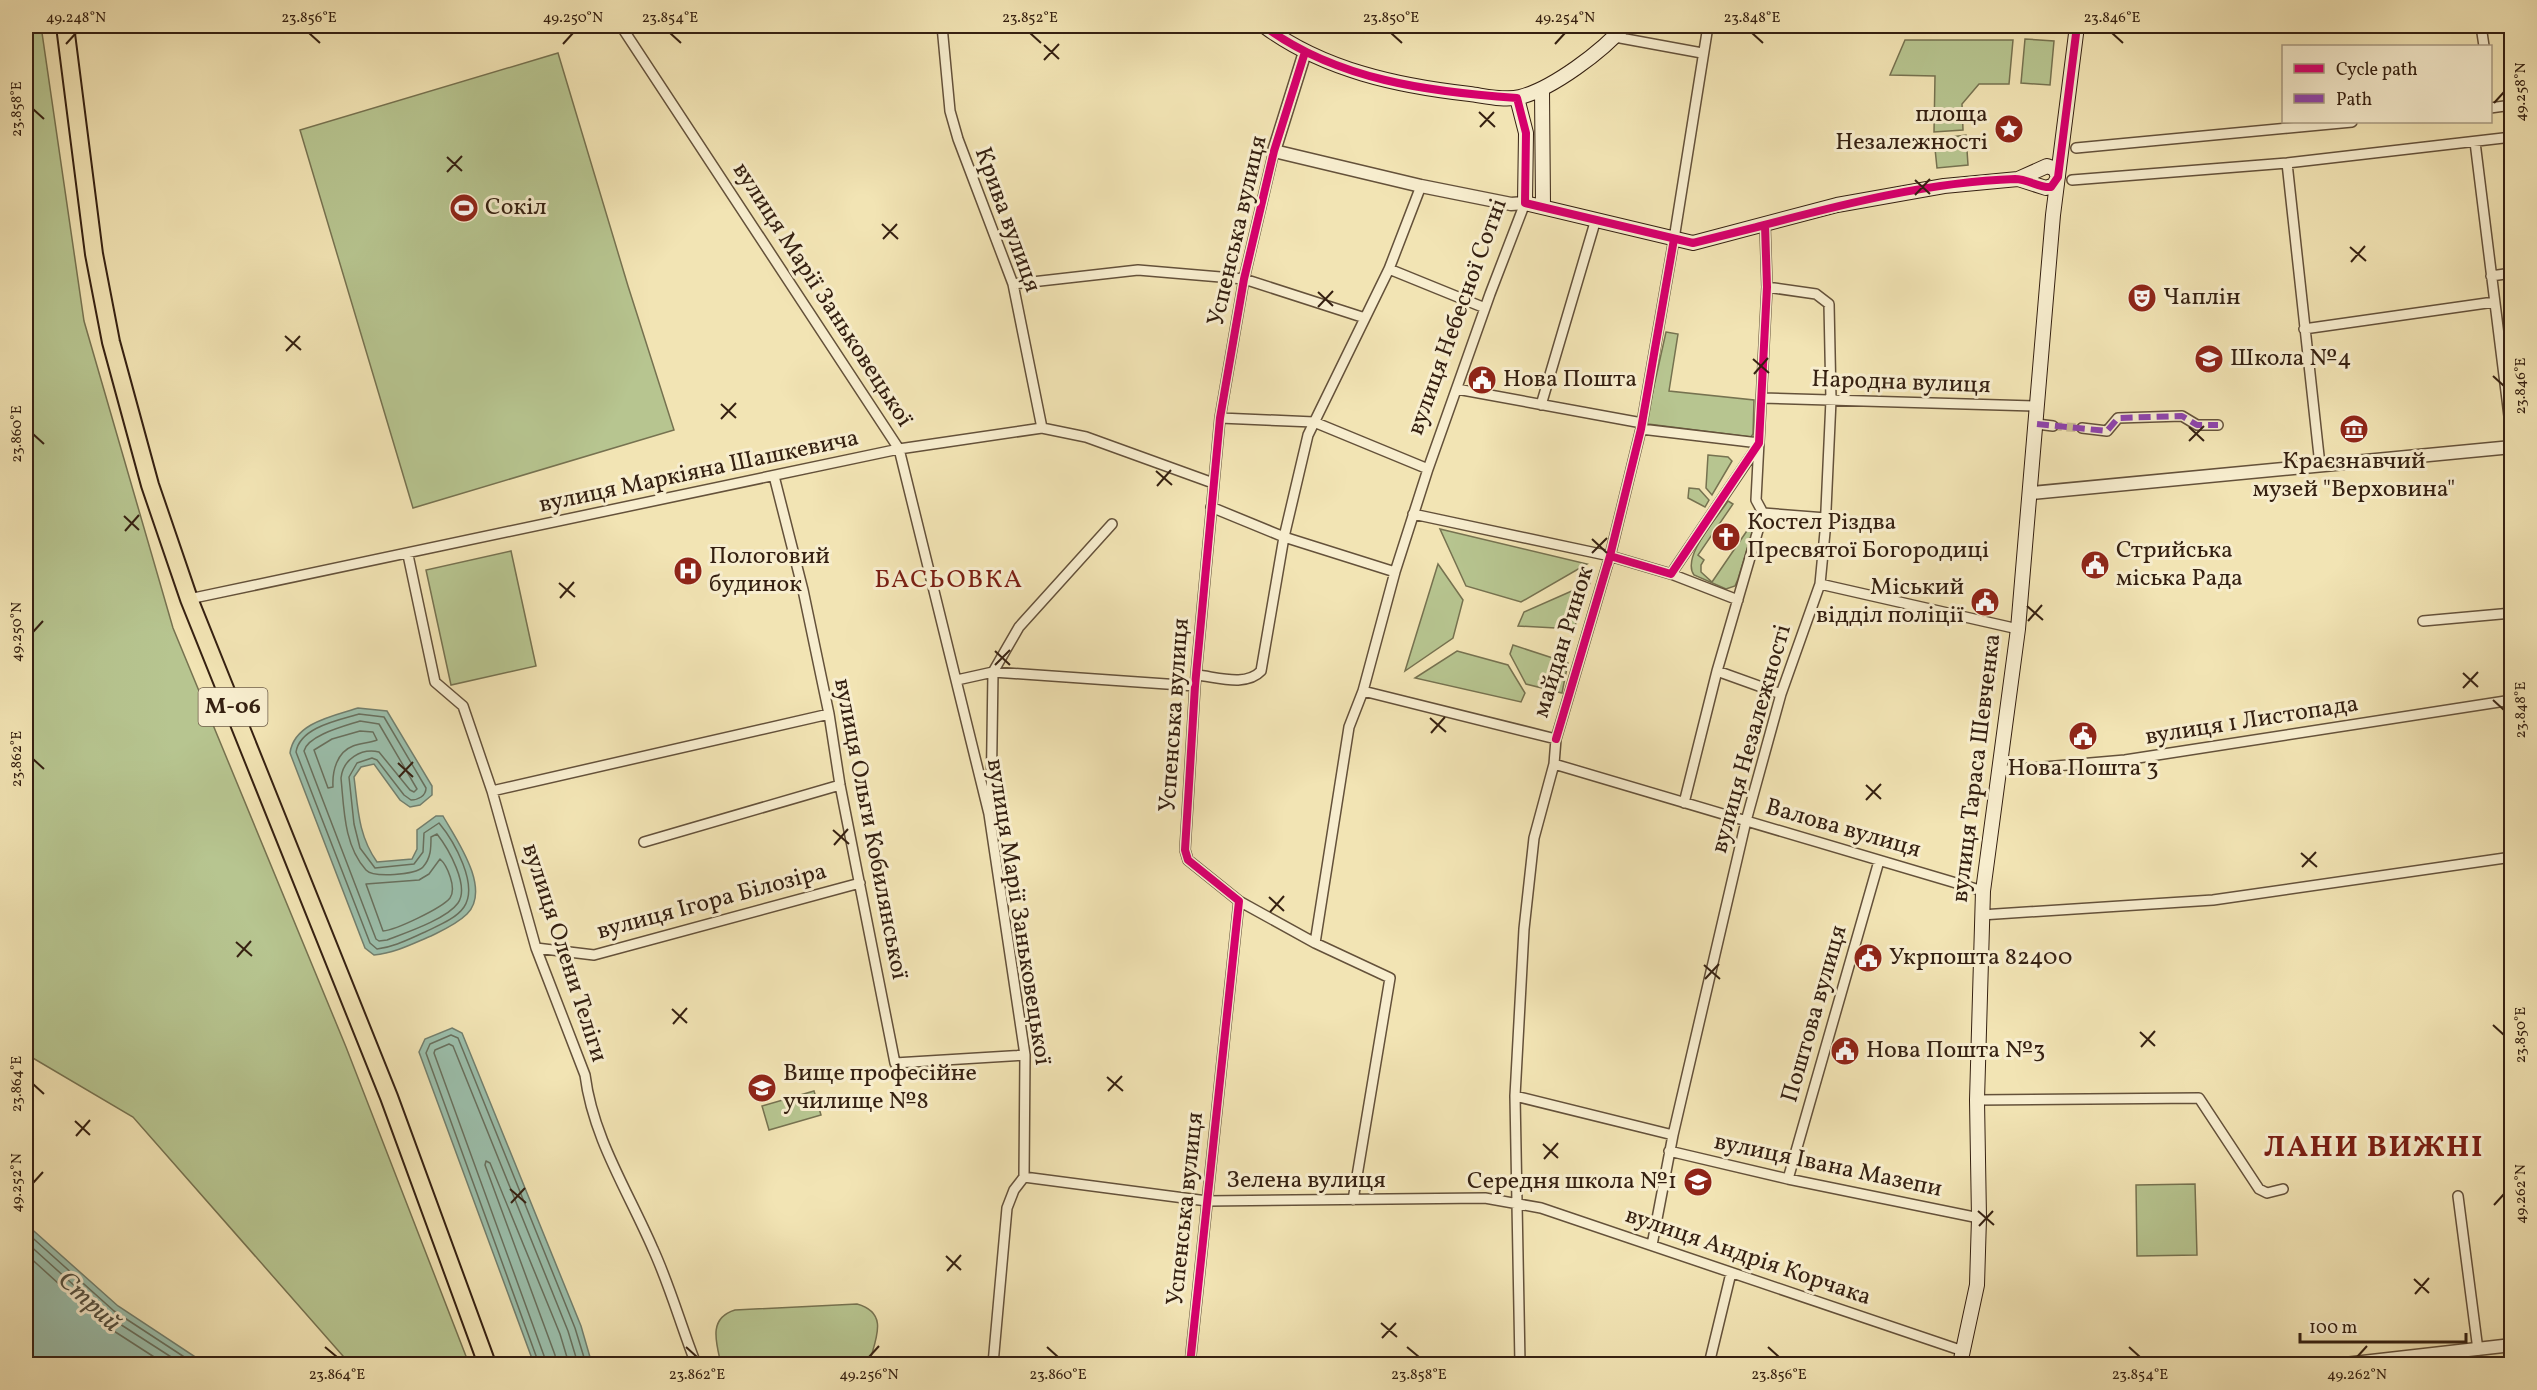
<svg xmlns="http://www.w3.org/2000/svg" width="2537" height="1390" font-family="Vollkorn,serif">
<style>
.green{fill:#b7c590;stroke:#767250;stroke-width:1.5}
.water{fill:#9bbfac;stroke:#727f6e;stroke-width:1.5}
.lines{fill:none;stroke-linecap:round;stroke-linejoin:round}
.shore{stroke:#68705e;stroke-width:1.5}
.minor-tunnel{stroke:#ccbd93;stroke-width:9;stroke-dasharray:9 4.5;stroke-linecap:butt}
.minor-casing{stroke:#64513a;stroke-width:12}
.tertiary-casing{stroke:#64513a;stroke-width:15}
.secondary-casing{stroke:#352011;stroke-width:16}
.trunk-casing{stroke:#352011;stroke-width:20}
.minor{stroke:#f7edce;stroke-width:9}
.tertiary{stroke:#f7edce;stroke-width:12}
.secondary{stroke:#f7edce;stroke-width:14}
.trunk{stroke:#f2e4b4;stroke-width:16}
.quiet{stroke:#8e44ad;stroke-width:6;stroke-dasharray:12 6;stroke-linecap:butt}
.cycleway-casing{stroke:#f7edce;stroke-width:11}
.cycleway{stroke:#d6006c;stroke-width:8}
.ticks{fill:none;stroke:#352011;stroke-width:2}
.labels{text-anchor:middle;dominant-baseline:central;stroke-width:6;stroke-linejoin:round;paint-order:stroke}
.shield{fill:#f7edce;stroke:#6f5e4a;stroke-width:1.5}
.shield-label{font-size:22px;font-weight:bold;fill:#352011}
.poi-label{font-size:24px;fill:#352011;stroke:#f7edce;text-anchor:start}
.street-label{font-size:24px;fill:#352011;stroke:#f7edce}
.neighbourhood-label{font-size:26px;letter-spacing:1.5px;fill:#7a1f14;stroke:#f7edce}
.water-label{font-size:26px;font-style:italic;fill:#545040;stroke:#f7edce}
.district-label{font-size:30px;font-weight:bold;letter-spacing:1.5px;fill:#7a1f14;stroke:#f7edce}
.neatline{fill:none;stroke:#352011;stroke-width:2}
.ticks-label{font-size:15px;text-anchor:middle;fill:#352011}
</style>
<rect width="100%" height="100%" fill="#f2e4b4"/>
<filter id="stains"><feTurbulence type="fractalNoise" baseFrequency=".00333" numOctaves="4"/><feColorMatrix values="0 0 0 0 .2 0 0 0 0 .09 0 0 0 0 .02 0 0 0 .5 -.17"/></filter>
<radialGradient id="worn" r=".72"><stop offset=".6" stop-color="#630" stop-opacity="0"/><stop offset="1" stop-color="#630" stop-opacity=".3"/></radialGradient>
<path class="green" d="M26,26H41L84,321L173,628L346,1047L469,1364H350L133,1117L26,1054Z
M2025,39L2054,41L2050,85L2021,83Z
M1905,40H2013L2009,84H1979L1962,104L1963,130L1934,132L1935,76L1890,75Z
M558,53L628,286L674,430L413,508L300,130Z
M1966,135L1968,165L1937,168L1934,139Z
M1666,332L1678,334L1669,391L1754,400L1753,434L1751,437L1648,424L1646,422Z
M1708,455L1728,457L1732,461L1712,495L1706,488Z
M1689,488L1699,489L1709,500L1705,507L1688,498Z
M1728,501L1733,504L1698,555L1704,560L1701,565V572L1712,582L1755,519L1756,520L1738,579L1735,586L1726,589L1694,575C1681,557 1717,518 1728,501Z
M1440,529L1587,564L1521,602L1466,586Z
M511,551L536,666L451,685L426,570Z
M1438,564L1463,600L1453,638L1405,671Z
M1590,583L1574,629L1518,626L1524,612Z
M1513,645L1568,663L1562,693L1526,684L1510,654Z
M1457,651L1508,665L1525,693L1521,702L1415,678Z
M814,1091L821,1115L769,1130L762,1106Z
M2195,1184L2197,1255L2137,1256L2136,1185Z
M857,1304C890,1313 875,1340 869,1364H721C716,1342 708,1318 735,1310Z"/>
<path class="water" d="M358,708L387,711L432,786V795L420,805L410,807L400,800L374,764L361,767L354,777C358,808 358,835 377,862L412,859L417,849V830L436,816H443C456,839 492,889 467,914C457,924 443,930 431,936C412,944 395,953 374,955L365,948L290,753C294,723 333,716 358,708Z
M452,1028L462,1033L581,1326L592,1364H534L419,1052L425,1039Z
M26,1224L118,1306L206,1364H26Z"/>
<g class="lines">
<path class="shore" d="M359,714L384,717L426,788C426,796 418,800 411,800L404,795L377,760L372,758L357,763L349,777L354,824L360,848L375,868L414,864L423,852L424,833L439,823C454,841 479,885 464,907C456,919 437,926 425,932C409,939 394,947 377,949L370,943L296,752C300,727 339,720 359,714Z
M360,721L379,724L417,789L414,792L410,790L379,752C361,748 343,759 341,778C344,809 344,846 366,870C373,878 416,875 423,867C431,858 431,848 431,837L437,834C448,848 470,886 458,903C447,919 405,933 387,940L379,941L376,939L304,751C308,735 345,726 360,721Z
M360,731L373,732L377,740C370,743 361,743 353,746C337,752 332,771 333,787L328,788L314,750L332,739Z
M440,859C447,865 457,888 450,898C442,908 396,930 383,931L366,884L419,880L429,874Z
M26,1232L114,1311L195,1364
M26,1242L109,1317L182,1364
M26,1254L103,1324L165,1364
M539,1364L426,1053L430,1044L451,1035L458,1038L575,1328L586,1364
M547,1364L434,1053L435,1050L449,1044L453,1046L568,1331L578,1364
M556,1364L555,1355L485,1165L486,1161L490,1163L560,1334L569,1364"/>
<path class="minor-tunnel" d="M2053,426L2082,428"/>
<g class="minor-casing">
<path id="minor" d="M621,26L899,449L989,814L1025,1055L1024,1177
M942,26L950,111L958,139L1013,284L1042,428
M2481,26L2484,46
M1615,37L1702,53
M2490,108L2512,105
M2475,142L2512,440
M2076,148L2352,122
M2287,163L2320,465
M2072,180L2287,163L2512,137
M1389,269L1485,308
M2491,276L2512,273
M1013,284L1138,270L1244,279L1365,318
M2304,329L2494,302
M1457,389L1642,423
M1762,398L2038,406
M1541,405L1596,219
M1220,418L1314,422L1428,469
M2037,424L2053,426
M2082,428L2107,431L2118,418L2182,416L2197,425H2218
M1641,429L1759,443
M774,476L803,590L829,714L840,785L895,1063L1025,1055
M1211,507L1284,537L1395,572
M1763,513L1756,500L1767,287L1765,225
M1763,513L1826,518
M1413,514L1610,556L1671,574L1738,600
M408,555L435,682L463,706L492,791L536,948L585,1075C593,1138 628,1191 653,1249C670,1286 681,1326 696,1364
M1671,574L1759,444
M1820,584L2018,629
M189,599L899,449L1042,428L1086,437L1213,483
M2423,621L2512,613
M1717,671L1781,694
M1197,675C1217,677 1246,687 1261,671L1284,537L1308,435L1389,269L1421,186
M957,680L993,672L1195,686
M1363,691L1556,739
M1554,764L1983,891
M1998,771L2125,760L2512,700
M492,791L829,714
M1684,803L1717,671L1763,513
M991,806L993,672L1019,627L1112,524
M644,842L840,785
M1239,901L1315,943L1390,978L1353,1200
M1981,915L2213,900L2512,857
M1315,943L1349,727L1363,691L1395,572L1428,469L1490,294L1525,203
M536,948L594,955L860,883
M1515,1096L1673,1135
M1977,1100L2199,1098L2259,1189L2267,1193L2283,1189
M1669,1151L1788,1179L1979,1218
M1024,1177L1207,1201L1485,1198L1541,1208L1963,1351
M1788,1179L1879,861
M2458,1196L2478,1350
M1652,1245L1673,1135L1746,821L1781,694L1820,584L1825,532L1831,400L1829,304L1816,294L1767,287
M993,1364L1007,1208L1014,1190L1024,1177
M1190,1364L1239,901L1188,860L1185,850L1195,686L1220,418L1244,279L1274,151
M1520,1364L1515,1096L1524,929L1534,838L1554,764L1556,739L1610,556L1641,429L1674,239L1708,26
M1709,1364L1731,1273"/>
</g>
<g class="tertiary-casing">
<path id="tertiary" d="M1305,52L1274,151L1421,186L1511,204L1525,203
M2031,493L2512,447
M2345,1364L2512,1345"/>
</g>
<g class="secondary-casing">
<path id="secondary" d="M1264,26C1323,70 1398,86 1470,94C1485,96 1505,101 1520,97C1552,89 1603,51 1624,26
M1542,90L1543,206
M1517,98L1526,133L1525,203L1693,243L1837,205L1944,186L2018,179L2047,166L2055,169L2058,177L2054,185L2046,188L2018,179
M1960,1364L1977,1285L1979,1218L1977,1100L1983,891L2018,629L2053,215L2077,26"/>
</g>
<g class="trunk-casing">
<path id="trunk" d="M65,26L94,254L111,342L150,485L189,599L389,1097L487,1364"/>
</g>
<use href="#minor" class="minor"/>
<use href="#tertiary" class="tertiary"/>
<use href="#secondary" class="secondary"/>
<use href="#trunk" class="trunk"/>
<path class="quiet" d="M2037,424L2107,431L2118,418L2182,416L2197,425H2218"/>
<g class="cycleway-casing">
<path id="cycleway" d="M1264,26C1336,80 1430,92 1517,98L1526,133L1525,203L1693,243L1765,225L1767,287L1759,443L1671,574L1610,556L1556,739
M1756,227C1840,205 1927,182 2015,179C2028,179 2039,188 2051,187L2058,177L2077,26
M1608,564L1641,429L1674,239
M1190,1364L1239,901L1188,860L1185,850L1195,686L1220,418L1244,279L1274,151L1305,52"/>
</g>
<use href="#cycleway" class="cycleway"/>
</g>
<path class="ticks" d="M309,33L320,43M670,33L681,43M1030,33L1041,43M1391,33L1402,43M1752,33L1763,43M2112,33L2123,43M66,44L76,33M563,44L573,33M1555,44L1565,33M1044,45L1059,59M1044,60L1059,44M2494,103L2504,92M33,109L44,119M1479,112L1495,127M1480,127L1494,112M447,157L462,171M447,172L462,156M1915,180L1930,194M1915,195L1930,179M882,224L898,239M883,239L897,224M2350,247L2366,261M2351,262L2365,246M1318,292L1333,306M1318,307L1333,291M285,336L301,350M286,351L300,336M1753,359L1769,373M1754,374L1768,358M2493,376L2504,386M721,404L736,418M721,419L736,403M2189,427L2204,441M33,434L44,444M2189,441L2204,426M1156,471L1172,485M1157,486L1171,470M124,516L139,530M125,531L139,515M1592,539L1607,553M1592,553L1607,538M559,583L575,597M560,598L574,582M2027,606L2043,620M2028,621L2042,605M33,632L43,621M995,651L1010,665M995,665L1010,650M2463,673L2478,687M2463,688L2478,672M2493,700L2504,710M1430,718L1446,732M1431,733L1445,717M33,759L44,769M398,763L413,777M399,777L413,762M1866,785L1881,799M1866,800L1881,784M833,830L849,844M834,845L848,829M2301,853L2317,867M2302,867L2316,852M1269,897L1284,911M1270,912L1284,896M236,942L252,956M237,957L251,941M1704,965L1720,979M1705,979L1719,964M672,1009L687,1023M673,1024L687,1008M2493,1025L2504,1035M2140,1032L2155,1046M2141,1047L2155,1031M1107,1077L1123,1091M33,1084L44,1094M1108,1091L1122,1076M75,1121L90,1135M76,1136L90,1120M1543,1144L1558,1158M1544,1159L1558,1143M33,1183L43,1172M510,1189L526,1203M511,1203L525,1188M2494,1205L2504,1194M1978,1211L1994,1225M1979,1226L1993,1211M946,1256L961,1270M947,1271L961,1255M2414,1279L2429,1293M2415,1294L2429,1278M1381,1323L1397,1337M1382,1338L1396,1323M325,1347L337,1357M686,1347L697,1357M1047,1347L1058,1357M1407,1347L1419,1357M1768,1347L1779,1357M2129,1347L2140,1357M869,1357L879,1346M2357,1357L2367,1346"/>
<defs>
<g id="sight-disc" transform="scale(1.5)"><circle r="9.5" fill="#8f2418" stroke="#f7edce"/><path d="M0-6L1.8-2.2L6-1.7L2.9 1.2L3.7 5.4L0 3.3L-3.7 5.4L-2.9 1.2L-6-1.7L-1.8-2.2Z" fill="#fff"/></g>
<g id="stadium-disc" transform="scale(1.5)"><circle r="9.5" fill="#8f2418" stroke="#f7edce"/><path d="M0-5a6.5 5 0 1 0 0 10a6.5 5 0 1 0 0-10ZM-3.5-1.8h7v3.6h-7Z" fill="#fff"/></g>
<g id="theatre-disc" transform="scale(1.5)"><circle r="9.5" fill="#8f2418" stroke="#f7edce"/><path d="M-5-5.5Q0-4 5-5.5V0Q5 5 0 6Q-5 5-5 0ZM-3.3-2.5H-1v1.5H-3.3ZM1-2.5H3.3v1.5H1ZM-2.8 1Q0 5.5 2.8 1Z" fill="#fff"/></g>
<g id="school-disc" transform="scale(1.5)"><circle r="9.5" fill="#8f2418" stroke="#f7edce"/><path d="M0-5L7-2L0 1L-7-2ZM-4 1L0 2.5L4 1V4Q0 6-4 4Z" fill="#fff"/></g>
<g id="civic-disc" transform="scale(1.5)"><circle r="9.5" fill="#8f2418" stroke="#f7edce"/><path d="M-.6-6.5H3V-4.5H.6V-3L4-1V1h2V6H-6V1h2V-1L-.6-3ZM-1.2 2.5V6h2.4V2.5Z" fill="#fff"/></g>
<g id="museum-disc" transform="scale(1.5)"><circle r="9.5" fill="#8f2418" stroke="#f7edce"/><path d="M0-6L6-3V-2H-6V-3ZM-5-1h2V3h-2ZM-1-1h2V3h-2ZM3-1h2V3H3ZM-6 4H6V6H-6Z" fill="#fff"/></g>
<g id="church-disc" transform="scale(1.5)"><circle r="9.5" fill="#8f2418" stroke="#f7edce"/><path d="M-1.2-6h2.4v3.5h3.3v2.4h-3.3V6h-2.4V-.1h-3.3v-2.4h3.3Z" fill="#fff"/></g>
<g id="hospital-disc" transform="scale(1.5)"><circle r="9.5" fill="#8f2418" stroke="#f7edce"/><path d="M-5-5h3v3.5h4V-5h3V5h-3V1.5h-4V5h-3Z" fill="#fff"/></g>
<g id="university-disc" transform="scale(1.5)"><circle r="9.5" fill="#8f2418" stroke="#f7edce"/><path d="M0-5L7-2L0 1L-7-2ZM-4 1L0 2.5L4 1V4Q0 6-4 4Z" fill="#fff"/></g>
</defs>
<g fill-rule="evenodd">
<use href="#sight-disc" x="2009" y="129"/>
<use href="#stadium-disc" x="464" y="208"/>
<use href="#theatre-disc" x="2142" y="298"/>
<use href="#school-disc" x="2209" y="359"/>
<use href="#civic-disc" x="1482" y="380"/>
<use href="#museum-disc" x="2354" y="429"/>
<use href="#church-disc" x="1726" y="537"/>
<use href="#civic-disc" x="2095" y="565"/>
<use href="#hospital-disc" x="688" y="571"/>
<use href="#civic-disc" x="1985" y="602"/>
<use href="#civic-disc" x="2083" y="736"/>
<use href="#civic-disc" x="1868" y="958"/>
<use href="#civic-disc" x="1845" y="1051"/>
<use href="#university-disc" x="762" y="1088"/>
<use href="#school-disc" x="1698" y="1182"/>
</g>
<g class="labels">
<rect class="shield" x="198.5" y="688" width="69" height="38" rx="4.5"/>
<g class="shield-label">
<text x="233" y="707">М-06</text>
</g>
<g class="poi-label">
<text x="1988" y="115" text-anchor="end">площа<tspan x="1988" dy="28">Незалежності</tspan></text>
<text x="485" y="208">Сокіл</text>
<text x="2163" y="298">Чаплін</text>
<text x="2230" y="359">Школа №4</text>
<text x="1503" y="380">Нова Пошта</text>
<text x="2354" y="462" text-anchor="middle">Краєзнавчий<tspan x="2354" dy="28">музей "Верховина"</tspan></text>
<text x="1747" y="523">Костел Різдва<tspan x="1747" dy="28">Пресвятої Богородиці</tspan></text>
<text x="2116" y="551">Стрийська<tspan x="2116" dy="28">міська Рада</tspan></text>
<text x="709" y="557">Пологовий<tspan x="709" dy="28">будинок</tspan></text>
<text x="1964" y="588" text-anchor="end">Міський<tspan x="1964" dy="28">відділ поліції</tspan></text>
<text x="2083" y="769" text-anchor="middle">Нова Пошта 3</text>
<text x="1889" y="958">Укрпошта 82400</text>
<text x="1866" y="1051">Нова Пошта №3</text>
<text x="783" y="1074">Вище професійне<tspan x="783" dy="28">училище №8</tspan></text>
<text x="1677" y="1182" text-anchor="end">Середня школа №1</text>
</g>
<g class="street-label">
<text transform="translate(1007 220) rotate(70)">Крива вулиця</text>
<text transform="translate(1238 231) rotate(-77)">Успенська вулиця</text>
<text transform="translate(822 295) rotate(57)">вулиця Марії Заньковецької</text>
<text transform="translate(1458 317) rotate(-70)">вулиця Небесної Сотні</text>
<text transform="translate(1901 383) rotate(2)">Народна вулиця</text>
<text transform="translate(699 472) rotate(-12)">вулиця Маркіяна Шашкевича</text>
<text transform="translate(1564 642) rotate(-73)">майдан Ринок</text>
<text transform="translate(1175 715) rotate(-86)">Успенська вулиця</text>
<text transform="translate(2252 721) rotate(-9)">вулиця 1 Листопада</text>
<text transform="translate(1752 739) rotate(-74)">вулиця Незалежності</text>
<text transform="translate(1977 768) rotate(-83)">вулиця Тараса Шевченка</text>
<text transform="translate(870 829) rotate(79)">вулиця Ольги Кобилянської</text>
<text transform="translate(1843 829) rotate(16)">Валова вулиця</text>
<text transform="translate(712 902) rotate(-15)">вулиця Ігора Білозіра</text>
<text transform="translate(1018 912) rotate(81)">вулиця Марії Заньковецької</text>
<text transform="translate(564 953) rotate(72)">вулиця Олени Теліги</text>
<text transform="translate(1815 1014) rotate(-74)">Поштова вулиця</text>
<text transform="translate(1828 1166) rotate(12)">вулиця Івана Мазепи</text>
<text x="1306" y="1181">Зелена вулиця</text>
<text transform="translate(1186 1209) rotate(-84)">Успенська вулиця</text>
<text transform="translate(1748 1257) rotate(19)">вулиця Андрія Корчака</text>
</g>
<g class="neighbourhood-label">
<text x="949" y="580">БАСЬОВКА</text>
</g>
<g class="water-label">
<text transform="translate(89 1302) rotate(43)">Стрий</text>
</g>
<g class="district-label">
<text x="2374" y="1148">ЛАНИ ВИЖНІ</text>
</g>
</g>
<rect width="2537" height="1390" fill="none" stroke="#f2e4b4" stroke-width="66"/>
<rect x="2282" y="45" width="210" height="78" fill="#f7edce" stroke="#a99b82" stroke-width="1.5"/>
<rect x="2294" y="64" width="30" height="9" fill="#d6006c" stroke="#a99b82" stroke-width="1.5"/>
<text x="2336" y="75" font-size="18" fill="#352011">Cycle path</text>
<rect x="2294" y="94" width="30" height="9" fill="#8e44ad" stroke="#a99b82" stroke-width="1.5"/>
<text x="2336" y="105" font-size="18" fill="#352011">Path</text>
<path d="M2300 1333v9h166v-9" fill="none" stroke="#352011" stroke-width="3"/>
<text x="2309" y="1333" font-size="18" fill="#352011" stroke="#f7edce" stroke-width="4.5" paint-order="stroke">100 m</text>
<rect x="33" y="33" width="2471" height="1324" class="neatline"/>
<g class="ticks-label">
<text x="76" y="22">49.248°N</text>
<text x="309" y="22">23.856°E</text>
<text x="573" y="22">49.250°N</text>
<text x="670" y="22">23.854°E</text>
<text x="1030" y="22">23.852°E</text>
<text x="1391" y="22">23.850°E</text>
<text x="1565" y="22">49.254°N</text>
<text x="1752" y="22">23.848°E</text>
<text x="2112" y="22">23.846°E</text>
<text transform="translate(2520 92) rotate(-90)" y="5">49.258°N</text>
<text transform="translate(16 109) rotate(-90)" y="5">23.858°E</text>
<text transform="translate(2520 386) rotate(-90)" y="5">23.846°E</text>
<text transform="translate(16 434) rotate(-90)" y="5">23.860°E</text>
<text transform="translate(16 632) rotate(-90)" y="5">49.250°N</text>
<text transform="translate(2520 710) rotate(-90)" y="5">23.848°E</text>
<text transform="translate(16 759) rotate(-90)" y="5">23.862°E</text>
<text transform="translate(2520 1035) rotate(-90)" y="5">23.850°E</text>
<text transform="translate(16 1084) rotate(-90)" y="5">23.864°E</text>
<text transform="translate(16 1183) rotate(-90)" y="5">49.252°N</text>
<text transform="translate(2520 1194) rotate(-90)" y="5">49.262°N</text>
<text x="337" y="1379">23.864°E</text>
<text x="697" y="1379">23.862°E</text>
<text x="869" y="1379">49.256°N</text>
<text x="1058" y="1379">23.860°E</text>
<text x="1419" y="1379">23.858°E</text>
<text x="1779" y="1379">23.856°E</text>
<text x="2140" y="1379">23.854°E</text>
<text x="2357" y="1379">49.262°N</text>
</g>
<rect width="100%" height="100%" filter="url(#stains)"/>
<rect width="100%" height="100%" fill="url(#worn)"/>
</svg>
